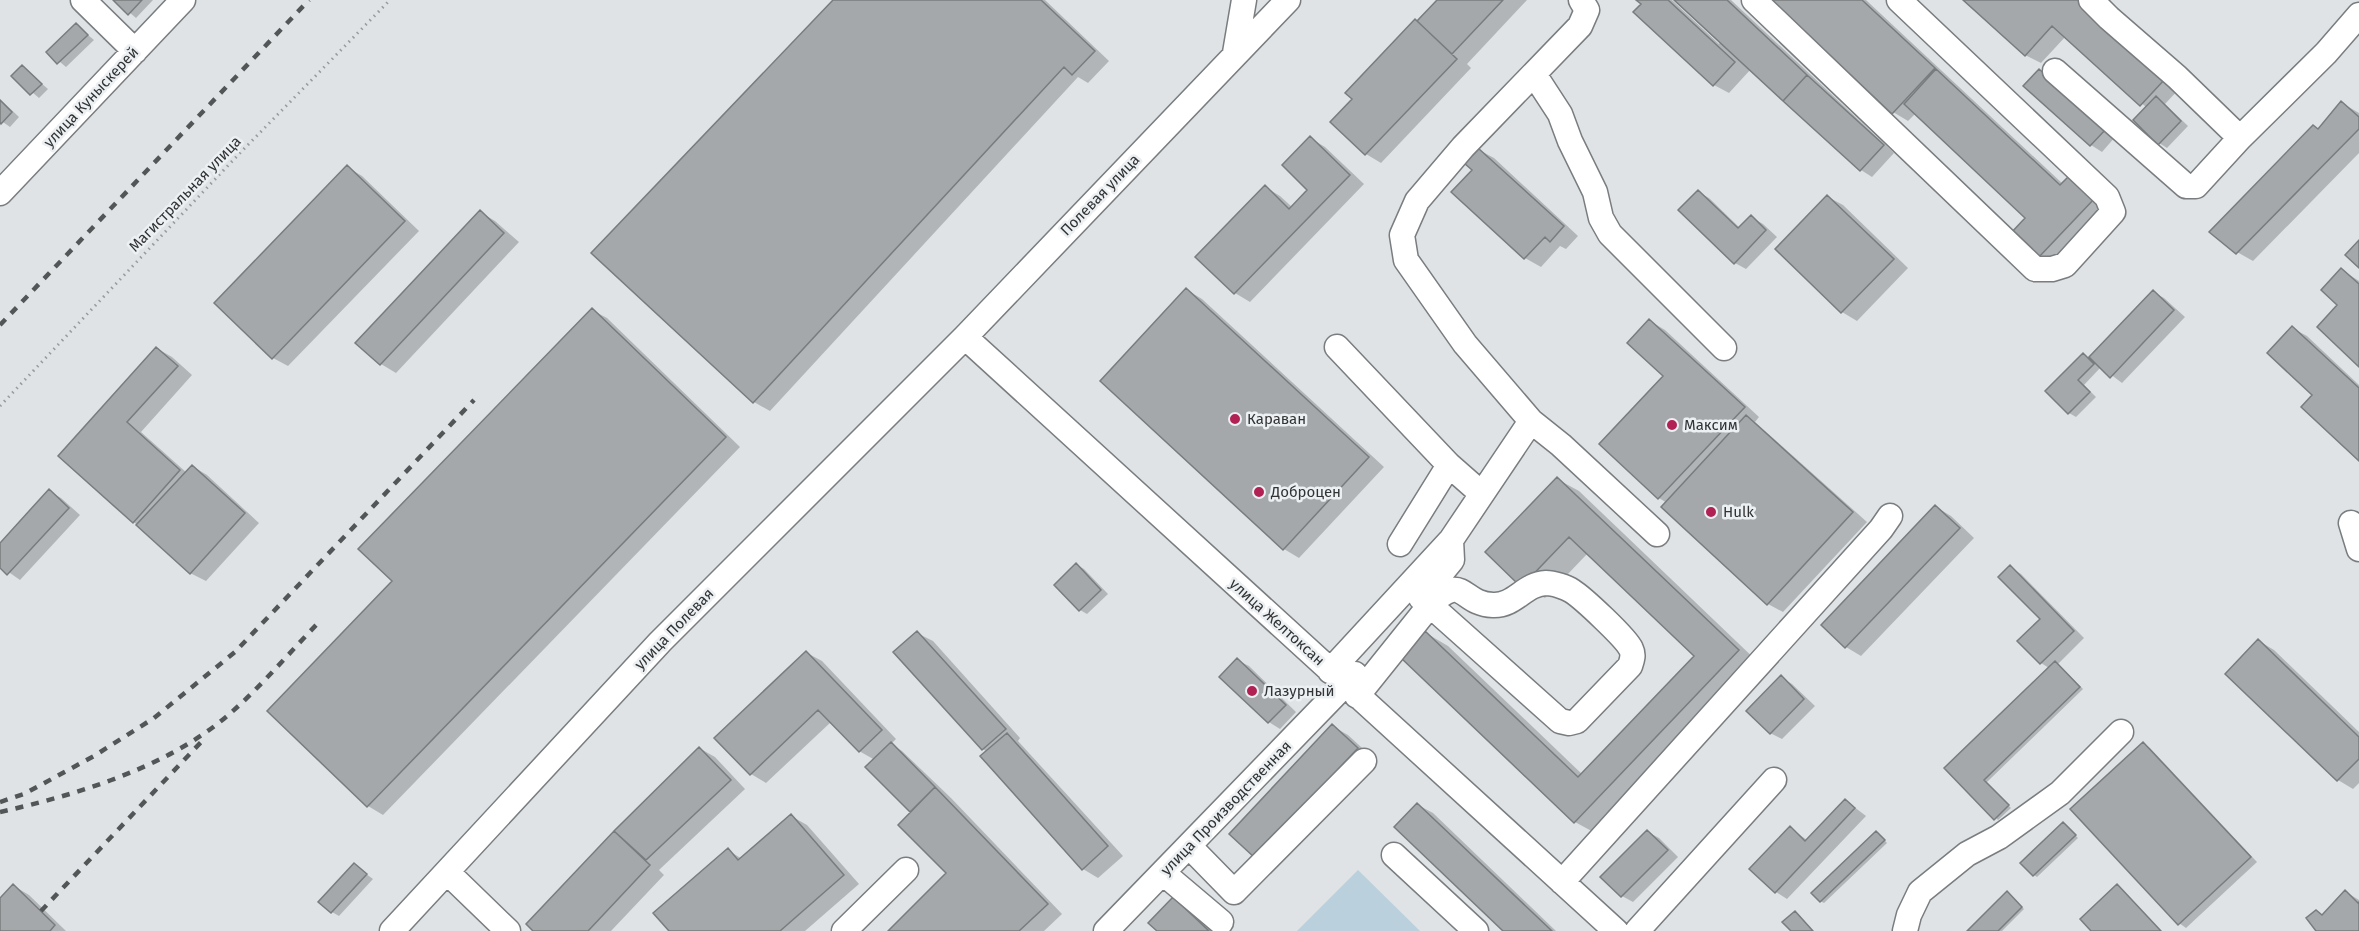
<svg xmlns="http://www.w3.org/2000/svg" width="2359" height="931" font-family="'Fira Sans',sans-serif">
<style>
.green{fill:#bbd0dd}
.shadow{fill:#0003}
.building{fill:#a5a8ab;stroke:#797c7e;stroke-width:1.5}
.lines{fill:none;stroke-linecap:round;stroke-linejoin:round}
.minor-casing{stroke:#797d7f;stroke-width:27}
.path{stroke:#989b9e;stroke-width:3;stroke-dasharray:1.5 4.5;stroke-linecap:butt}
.minor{stroke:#fff;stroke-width:24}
.rail{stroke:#535657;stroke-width:4.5;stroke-dasharray:8 8;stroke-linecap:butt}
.poi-dot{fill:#b12153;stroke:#edf0f3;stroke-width:2}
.labels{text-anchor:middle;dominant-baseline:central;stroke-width:5;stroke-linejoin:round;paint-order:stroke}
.street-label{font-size:15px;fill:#313334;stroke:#edf0f3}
.poi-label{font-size:15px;fill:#313334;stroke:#edf0f3;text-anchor:start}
</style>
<rect width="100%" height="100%" fill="#dfe3e6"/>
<path class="green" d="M1358,870L1420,931H1297Z"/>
<path class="shadow" d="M115,0H153L136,18Z
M835,0H1045L1109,61L1088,83L1078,77L770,411L754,402L593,253Z
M1438,0H1527L1467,64L1471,68L1381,163L1366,154L1354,99Z
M1638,0H1672L1719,44L1721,41L1677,0H1731L1894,153L1872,177L1861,170L1751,69L1729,93L1714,85Z
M1773,0H1866L2063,184L2109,207L2054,266L2039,257L2027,218L1916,113L1908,121L1893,112Z
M1965,0H2083L2180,88L2165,104L2188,126L2167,148L2159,143L2147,108L2066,36L2041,63L2025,55Z
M76,25L94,40L66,67L48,52Z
M22,67L48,89L39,98L13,76Z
M2025,86L2116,136L2102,152L2091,145Z
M0,99L19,117L10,127L0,120Z
M2342,103L2359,113V153L2253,261L2237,252L2319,130Z
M1310,138L1325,147L1364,184L1250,302L1235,293L1265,187L1280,196L1292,207L1309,190Z
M1479,150L1494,158L1578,236L1566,249L1560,246L1541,267L1525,258L1453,192L1474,170Z
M347,167L362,176L419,231L288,366L273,358Z
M1698,192L1709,198L1740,228L1751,217L1763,224L1777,237L1746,269L1735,263Z
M1828,197L1843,205L1908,268L1857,321L1842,312L1777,249Z
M480,212L495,221L519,242L396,373L381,364L357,342Z
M2342,270L2359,281V365L2339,305Z
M1187,290L1202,299L1384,467L1299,558L1284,549L1102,381Z
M2153,292L2164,298L2185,317L2122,383L2101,367L2084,385L2096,397L2076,417L2069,413L2048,391L2083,355L2089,359Z
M592,310L607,318L740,447L383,815L368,806L269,711L394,581Z
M1650,321L1665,330L1759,417L1755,422L1867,522L1783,612L1768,604L1667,503L1659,498L1665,376Z
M2292,328L2307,336L2359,385V459L2315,395Z
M156,348L172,357L192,375L141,432L187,473L192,466L207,475L259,523L206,581L190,573L60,455Z
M1557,479L1579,491L1760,664L1597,834L1575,822L1426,633L1448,646L1583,775L1696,656L1588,553L1545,598L1522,585Z
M49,491L61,498L80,515L20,580L0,566V545Z
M1936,507L1951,516L1974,538L1861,656L1846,647L1823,625Z
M1077,565L1084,569L1108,594L1087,614L1080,610Z
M2010,567L2021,574L2084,638L2058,664L2083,689L1986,783L2011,808L1998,820L1946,768L2049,668L2041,663L2042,619Z
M917,633L933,641L1020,738L1018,741L1123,856L1098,878L1083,869L987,752L983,749Z
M2259,641L2274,650L2359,732V783L2353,789L2338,780L2228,674Z
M807,653L822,661L896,739L891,744L902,751L951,798L1062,914L1044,931H890L948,873L913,812L875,760L859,751L831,722L766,783L751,774L716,738Z
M1237,660L1249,666L1296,712L1280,729L1269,722Z
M1781,677L1792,684L1815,706L1782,739L1770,733Z
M1332,726L1348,735L1372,757L1271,866Z
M2143,743L2150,748L2257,862L2186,928L2179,923Z
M699,748L715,757L745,789L659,870L664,875L611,931H535L528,924Z
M1845,800L1866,816L1787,899L1776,892L1751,869L1790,828L1807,840Z
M1418,805L1433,813L1556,931H1505Z
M791,816L807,825L859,884L805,931H671L728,850L742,859Z
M2066,826L2078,838L2037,877L2034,875Z
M1648,832L1659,838L1678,857L1633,902L1622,896Z
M1880,835L1887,843L1824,903L1820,901Z
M354,865L373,879L339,916L332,912Z
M14,886L29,895L66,931H0V900Z
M2346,892L2359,900V931H2318Z
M2010,895L2024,909L2002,931H1969Z
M1174,899L1189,908L1214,931H1159Z"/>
<path class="building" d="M113,0H142L128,15Z
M833,0H1041L1095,51L1072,75L1064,67L753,403L591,253Z
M1437,0H1503L1452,54L1417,21Z
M1636,0H1668L1735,62L1713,86L1633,12L1641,4Z
M1674,0H1727L1807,75L1783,101Z
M1771,0H1862L1935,68L1892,114Z
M1963,0H2079L2165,79L2140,106L2052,26L2025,56Z
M1415,19L1457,59L1365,155L1330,122L1352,99L1345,93Z
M76,23L88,35L57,64L46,52Z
M22,65L42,84L30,95L11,76Z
M1936,69L2060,185L2070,175L2095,198L2038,258L2011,233L2025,218L1904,104Z
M2039,69L2106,129L2090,146L2023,86Z
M1807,75L1884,145L1860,171L1783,101Z
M2156,96L2181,121L2158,145L2133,120Z
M0,100L12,112L1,124L0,122Z
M2341,101L2359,117V129L2236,254L2209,232L2313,125L2318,129Z
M1310,136L1350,175L1234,294L1195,257L1265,185L1289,209L1307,190L1282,165Z
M1478,148L1564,226L1550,242L1545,237L1524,259L1451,192L1472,170L1464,163Z
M347,165L405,221L272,359L214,303Z
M1698,190L1738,228L1751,215L1766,230L1734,264L1678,210Z
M1827,195L1894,259L1841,313L1775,249Z
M480,210L504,233L380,365L355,343Z
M2359,240V268L2345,255Z
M2341,268L2359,284V367L2317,327L2337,305L2321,290Z
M1186,288L1369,457L1283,550L1100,381Z
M2153,290L2174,310L2110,378L2089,357Z
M592,308L726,437L367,807L267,711L392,581L358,549Z
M1649,319L1745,407L1658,499L1599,444L1663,376L1627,343Z
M2292,326L2359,388V461L2301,407L2312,395L2267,353Z
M156,347L178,366L127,422L180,470L133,523L58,456Z
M2083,353L2094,364L2078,380L2090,392L2068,414L2045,391Z
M1746,415L1853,512L1767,605L1661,507Z
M192,465L245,513L190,574L136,525Z
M1557,477L1739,650L1574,823L1400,657L1425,631L1578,777L1694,656L1569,537L1521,587L1485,552Z
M49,489L69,508L7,575L0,568V543Z
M1935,505L1960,528L1845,648L1821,625Z
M1076,563L1101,590L1079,611L1054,585Z
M2010,565L2074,631L2040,664L2017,641L2040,619L1998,577Z
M917,631L1006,729L982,750L893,652Z
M2258,639L2359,737V759L2337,781L2225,674Z
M806,651L882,730L859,752L818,710L750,775L714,738Z
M1237,658L1286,705L1268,723L1219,677Z
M2055,661L2080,687L1984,780L2009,805L1994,820L1944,768Z
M1781,675L1804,699L1770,734L1746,711Z
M1332,724L1358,748L1255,858L1229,834Z
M1007,733L1108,846L1082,870L980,756Z
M891,742L935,787L910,812L865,767Z
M2143,742L2251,857L2178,925L2070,809Z
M699,747L731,780L646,860L614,831Z
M935,787L1048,904L1019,931H888L946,873L898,825Z
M1845,799L1855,808L1775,893L1749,869L1790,826L1805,841Z
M1417,803L1552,931H1503L1394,827Z
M791,814L844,875L780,931H669L653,913L728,848L738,860Z
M2063,822L2076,835L2033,876L2020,863Z
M1647,830L1668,850L1621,897L1600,877Z
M614,831L650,865L588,931H533L526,924Z
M1876,831L1885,840L1820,902L1811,893Z
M354,863L367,874L331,913L318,902Z
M13,884L55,925L50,931H0V898Z
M2117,884L2161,931H2091L2080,919Z
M2345,890L2358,903L2359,902V931H2316L2306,918L2316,910L2322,915Z
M2007,891L2022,907L1998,931H1967Z
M1173,897L1209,931H1157L1148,923Z
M1795,911L1813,931H1791L1782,922Z"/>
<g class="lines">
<g class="minor-casing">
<path id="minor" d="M83,0L135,51
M1581,0L1587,10L1580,26L1463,147L1417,201L1402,235L1406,260L1465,344L1531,421L1561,445L1657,534
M1754,0L2035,269H2052L2065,265L2113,212L2107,197L1899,0
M2091,0L2109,18L2177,77L2240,138L2326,53L2359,15
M1235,53L1244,0
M2055,71L2186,186H2196L2240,138
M1534,74L1560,114L1570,141L1595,192L1601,218L1610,234L1724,348
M0,193L183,0
M965,337L1616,931
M1337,347L1449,465L1482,494
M2351,523L2359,549
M1400,544L1449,465
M1421,598L1452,560L1451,540
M1330,671L1451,540L1531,421
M1357,696L1430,605L1560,721L1569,723L1577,721L1630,666C1632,660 1634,655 1631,649C1626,638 1583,598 1572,591C1566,587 1553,583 1546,583C1524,584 1515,606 1493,605C1460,604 1464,571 1430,605
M1189,846L1234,892L1364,761
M1394,855L1476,931
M447,872L508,931
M1163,873L1221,922
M1562,882L1881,529L1890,516
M392,931L660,642L965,337L1288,0
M844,931L906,870
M1106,931L1355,674
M1637,931L1774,780
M1905,931L1909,915L1920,892L1967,854L1999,837L2060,793L2121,732"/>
</g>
<path class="path" d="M0,406L239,154L390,0"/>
<use href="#minor" class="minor"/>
<path class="rail" d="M0,325L309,0
M0,802L24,794L94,756L154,718L235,652L474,400
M0,812C76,795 165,768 226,717C259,689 289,653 319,622
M41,911L203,740"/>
</g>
<g class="poi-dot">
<circle cx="1235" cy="419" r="6"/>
<circle cx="1672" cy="425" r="6"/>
<circle cx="1259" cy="492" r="6"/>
<circle cx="1711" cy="512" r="6"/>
<circle cx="1252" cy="691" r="6"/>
</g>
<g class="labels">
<g class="street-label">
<text transform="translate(91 97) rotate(-47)">улица Куныскерей</text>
<text transform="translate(185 194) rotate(-46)">Магистральная улица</text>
<text transform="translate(1100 195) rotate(-46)">Полевая улица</text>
<text transform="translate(1277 622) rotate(42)">улица Желтоксан</text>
<text transform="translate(674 629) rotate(-46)">улица Полевая</text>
<text transform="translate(1226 808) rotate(-46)">улица Производственная</text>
</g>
<g class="poi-label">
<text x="1247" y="419">Караван</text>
<text x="1684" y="425">Максим</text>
<text x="1271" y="492">Доброцен</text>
<text x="1723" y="512">Hulk</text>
<text x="1264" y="691">Лазурный</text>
</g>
</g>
</svg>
